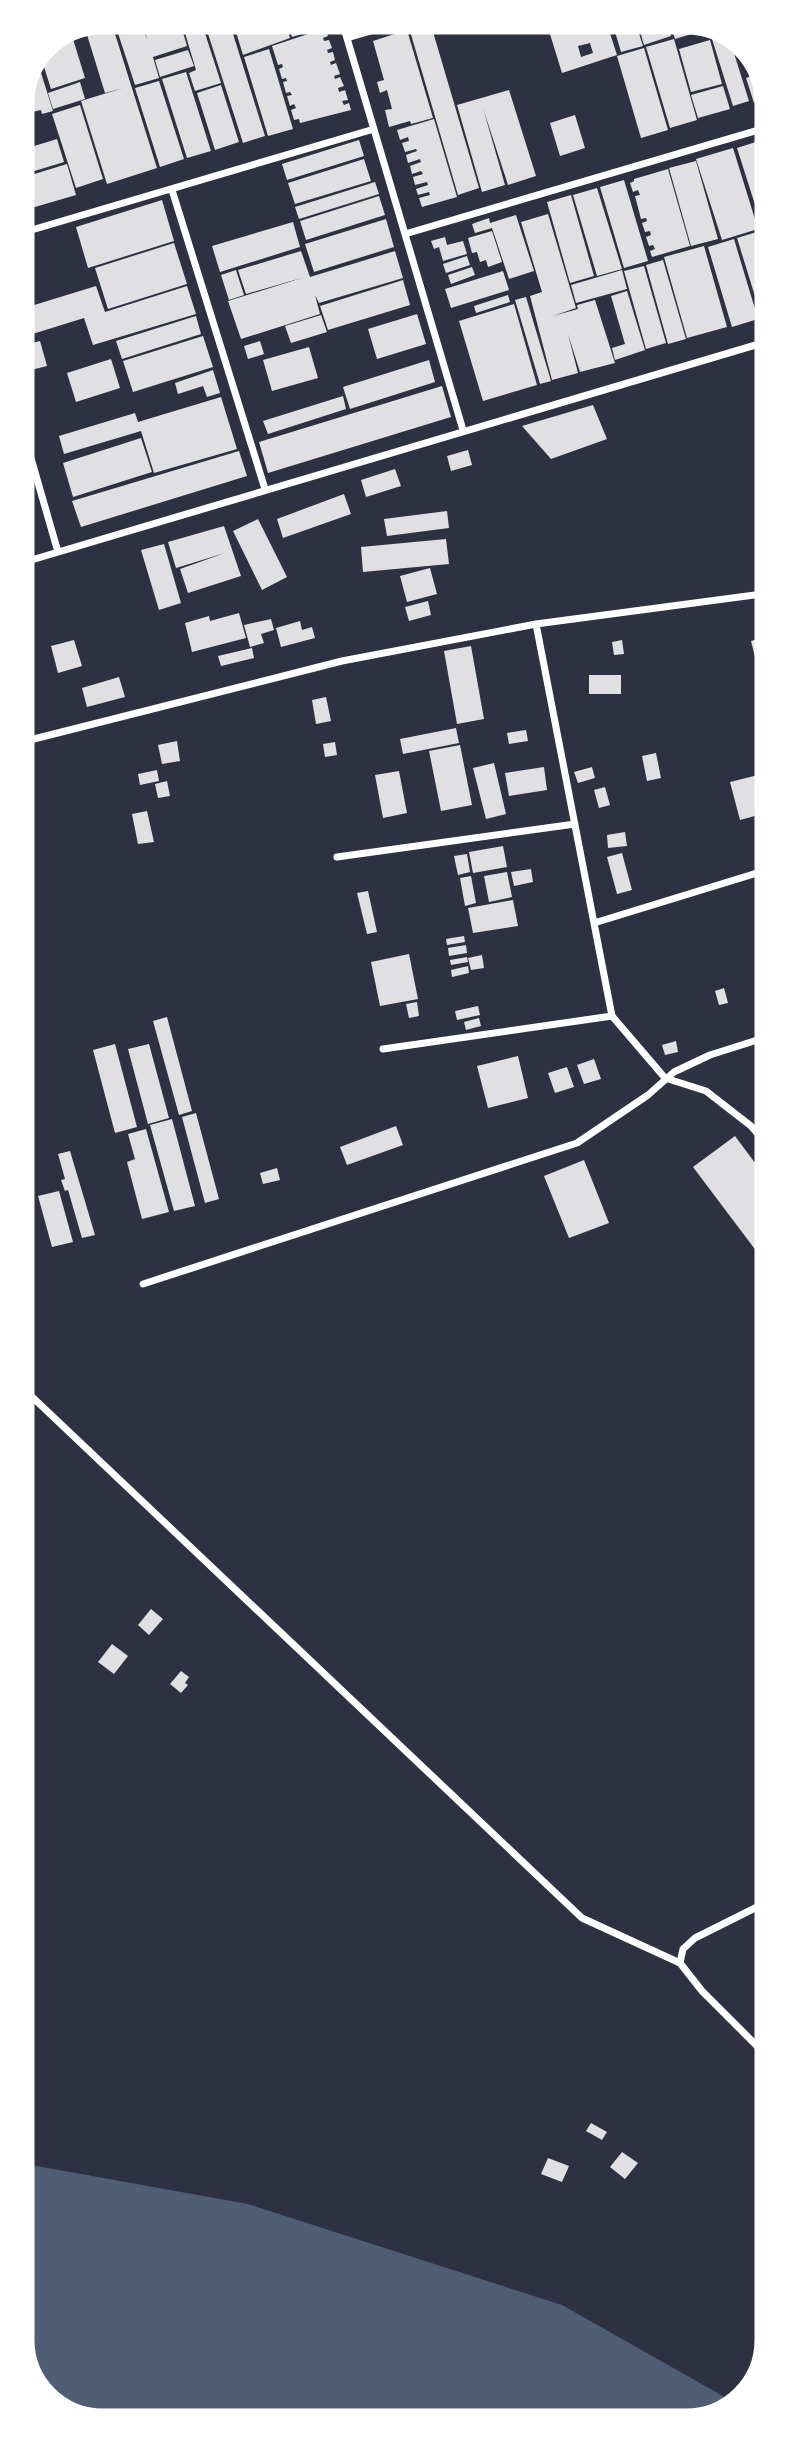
<svg xmlns="http://www.w3.org/2000/svg" width="789" height="2443" font-family="Raleway,sans-serif">
<style>
.water{fill:#4f5d75}
.building{fill:#e0e0e3;fill-rule:evenodd}
.lines{fill:none;stroke-linecap:round;stroke-linejoin:round}
.minor{stroke:#fff;stroke-width:7}
.rim{fill:none;stroke:#fff;stroke-width:9}
</style>
<rect width="100%" height="100%" fill="#2d3142"/>
<path class="water" d="M20,2163L248,2204L562,2305L737,2404L708,2423L97,2425L47,2405L20,2362Z"/>
<path class="building" d="M103,18H110L157,168L107,184L81,101L123,88L105,93L84,25Z
M113,18H140L147,40L142,18H172L176,31L182,29L187,46L153,57L159,78L135,85Z
M174,18H201L203,24L184,30L182,23L176,25Z
M203,18H228L265,136L243,143Z
M286,18H308L312,31L292,37Z
M311,18H323L326,26L315,30Z
M545,18H570L574,31L585,28L581,18H605L617,55L562,73ZM590,43L593,53L581,57L578,46Z
M611,18H634L643,46L621,52Z
M648,18H665L671,36L644,45L637,21Z
M668,18L694,19L698,32L675,39Z
M232,19L283,18L290,38L243,55Z
M431,25L479,188L458,195L410,31Z
M203,27L221,83L195,91L189,73L196,70L185,33Z
M326,28L328,36L323,38L324,41L329,40L332,48L327,50L328,53L333,52L335,60L330,62L331,65L336,63L340,74L334,76L335,79L340,77L344,86L338,88L339,92L345,90L348,100L342,101L344,105L349,103L351,110L300,123L299,119L294,120L291,110L296,108L294,104L290,106L287,96L292,95L290,92L286,93L283,82L287,81L286,78L282,79L279,69L283,67L282,64L278,65L272,46Z
M72,30L74,37L40,48L43,42Z
M407,30L433,118L411,124L410,121L389,127L385,110L392,109L387,90L380,93L377,82L384,80L373,41Z
M728,34L749,101L733,106L712,39Z
M73,39L85,78L51,89L39,51Z
M674,39L697,120L670,128L646,47Z
M710,40L722,84L691,92L679,49Z
M644,48L668,130L641,138L617,56Z
M269,49L293,129L268,136L244,57Z
M188,50L194,66L160,77L155,60Z
M36,57L53,111L42,114L41,110L32,112L34,118L18,123V98Z
M186,72L211,151L187,158L162,79Z
M763,72L769,81V98L754,103L746,78Z
M159,81L184,159L160,167L135,88Z
M80,82L85,99L53,109L48,93Z
M221,85L239,142L215,150L197,93Z
M723,86L730,109L698,118L691,95Z
M509,90L536,176L508,185L483,108L505,185L482,192L457,105Z
M80,105L103,179L76,188L52,114Z
M575,115L585,148L560,156L550,123Z
M434,119L457,197L422,207L419,198L430,195L429,192L418,195L416,189L428,185L427,182L415,185L413,177L423,174L421,171L412,174L410,166L421,162L420,159L408,163L406,155L417,151L416,149L405,152L402,143L409,141L408,137L400,140L397,130Z
M57,139L64,162L18,176V151Z
M359,140L364,156L287,180L282,164Z
M762,140L769,163L768,246L737,148Z
M733,148L758,229L722,240L696,159Z
M364,159L371,181L295,204L288,183Z
M696,161L718,239L691,246L669,168Z
M67,164L76,195L18,212V179Z
M668,169L690,246L652,257L650,251L655,249L653,245L649,246L646,237L651,235L650,231L645,232L642,223L647,221L646,218L641,219L635,196L640,195L638,190L633,192L630,183L634,181V179Z
M624,180L648,261L624,268L600,187Z
M375,182L379,194L299,219L295,207Z
M597,188L622,269L597,276L573,195Z
M571,195L594,276L570,283L547,202Z
M379,196L385,215L306,240L300,221Z
M162,200L174,241L88,268L76,227Z
M548,214L576,308L553,316L578,309L577,305L595,300L615,363L580,372L568,334L578,373L552,380L530,296L542,292L521,222Z
M516,215L534,271L509,279L492,228L475,233L472,224L489,218L490,223Z
M386,219L394,247L314,272L305,244Z
M293,222L300,247L220,272L212,246Z
M492,231L502,262L488,267L486,260L480,262L477,252L472,253L468,238Z
M760,231L769,259V317L762,319L737,238Z
M445,237L447,245L463,241L467,254L443,261L439,247L434,249L431,241Z
M734,239L758,319L732,327L708,247Z
M174,243L187,284L108,309L95,268Z
M704,246L727,327L687,338L664,257Z
M301,251L310,277L395,251L403,278L319,303L315,295L320,314L241,339L228,301L305,277L246,294L238,270Z
M467,256L470,265L446,273L443,264Z
M663,260L686,339L668,344L646,265Z
M644,266L666,343L646,349L624,271Z
M472,267L475,275L451,284L448,275Z
M236,270L244,295L229,300L221,275Z
M622,270L627,289L576,303L571,285Z
M503,271L509,290L451,308L445,289Z
M403,280L410,305L328,330L320,306Z
M96,286L105,312L187,286L196,314L93,345L84,318L26,336L18,310Z
M627,291L645,350L615,360L612,348L625,344L611,296Z
M508,295L510,302L476,313L474,306Z
M526,297L551,381L540,384L515,300Z
M514,304L537,385L483,401L459,321Z
M417,314L426,344L377,359L368,329Z
M321,315L327,332L291,343L285,326Z
M196,316L201,334L122,359L116,341Z
M203,336L213,367L133,392L123,361Z
M40,341L47,366L31,370L24,345Z
M260,341L264,354L248,359L244,346Z
M309,347L318,378L272,391L263,360Z
M111,359L120,388L76,402L67,373Z
M429,360L435,382L350,409L343,387Z
M213,370L220,393L207,397L203,386L178,394L175,383Z
M442,386L451,417L268,473L259,442Z
M343,396L346,409L268,434L263,421Z
M221,397L237,449L154,473L141,431L64,454L59,436L135,413L138,422Z
M593,405L607,439L551,459L522,426Z
M141,438L152,472L73,497L63,463Z
M468,450L472,465L451,471L447,456Z
M239,451L247,476L81,527L72,501Z
M395,469L401,486L366,497L361,480Z
M769,481V503L760,498Z
M344,494L351,514L283,538L277,519Z
M447,511L449,528L387,536L384,519Z
M258,519L287,577L262,590L233,531Z
M224,526L241,576L188,593L180,569L225,553L176,568L168,542Z
M446,539L449,564L363,572L361,547Z
M164,544L181,603L159,610L141,550Z
M430,568L437,594L407,602L400,576Z
M428,601L431,615L409,621L405,607Z
M239,613L246,638L192,652L185,623L209,616L210,621Z
M271,619L274,630L261,634L264,643L250,647L244,625Z
M300,621L302,630L312,627L315,638L281,647L276,628Z
M766,637L769,653L755,657L751,641Z
M74,640L82,666L58,673L51,646Z
M622,640L624,654L614,655L612,642Z
M471,646L484,719L457,724L444,651Z
M252,648L254,658L221,666L218,656Z
M589,675H621V694H589Z
M119,677L125,697L87,707L82,688Z
M326,697L331,721L316,724L312,700Z
M456,728L459,743L403,754L400,739Z
M526,730L528,741L509,744L507,733Z
M177,741L180,761L162,764L158,745Z
M335,742L337,755L325,757L323,744Z
M460,745L472,805L441,811L429,751Z
M656,753L661,778L647,781L642,756Z
M494,763L506,814L486,819L473,768Z
M544,767L547,790L509,796L505,773Z
M592,767L595,778L578,783L574,772Z
M157,770L159,781L140,785L138,774Z
M399,771L407,813L383,818L375,775Z
M770,772V812L740,820L730,782Z
M167,781L170,796L158,798L155,784Z
M605,787L610,805L599,808L594,790Z
M147,811L154,842L138,844L132,814Z
M625,832L627,846L608,848L607,835Z
M503,846L507,867L473,873L469,852Z
M622,853L632,890L617,894L607,857Z
M467,854L470,872L458,875L454,856Z
M531,869L533,882L514,886L511,872Z
M507,872L512,897L489,902L484,876Z
M471,876L476,903L465,906L460,878Z
M368,891L377,932L367,934L357,893Z
M770,896V926H769L761,899Z
M513,900L518,926L473,933L468,908Z
M464,936L465,942L447,945L446,939Z
M466,945L467,953L449,956L448,948Z
M409,954L418,999L380,1006L371,962Z
M482,955L484,968L471,970L468,958Z
M467,957L468,962L451,965L450,960Z
M468,966L469,973L452,977L451,970Z
M724,988L728,1003L719,1005L715,991Z
M417,1002L419,1016L409,1018L406,1004Z
M478,1006L480,1015L457,1020L455,1011Z
M167,1017L192,1111L179,1115L153,1021Z
M479,1018L481,1026L466,1030L464,1022Z
M676,1041L678,1052L665,1055L662,1045Z
M115,1044L137,1127L115,1133L93,1050Z
M149,1044L169,1118L148,1124L128,1049Z
M518,1056L528,1098L488,1108L477,1066Z
M594,1059L601,1079L584,1084L577,1065Z
M567,1067L574,1087L555,1093L548,1073Z
M196,1113L219,1199L205,1203L182,1117Z
M172,1119L195,1206L174,1211L150,1125Z
M396,1126L403,1145L347,1165L340,1147Z
M146,1129L169,1212L142,1219L127,1162L135,1159L128,1134Z
M735,1136L770,1183V1243L757,1252L693,1167Z
M70,1151L95,1235L82,1238L68,1190L65,1191L61,1180L65,1179L58,1154Z
M584,1160L609,1223L569,1238L544,1176Z
M277,1168L280,1180L263,1184L260,1173Z
M59,1191L73,1242L52,1247L38,1196Z
M151,1609L163,1619L149,1635L138,1625Z
M112,1644L128,1656L114,1674L98,1662Z
M181,1671L189,1677L185,1683L188,1685L181,1693L170,1684Z
M591,2123L607,2132L602,2140L586,2131Z
M622,2152L638,2163L625,2179L610,2167Z
M548,2158L569,2166L562,2182L541,2174Z"/>
<g class="lines">
<path class="minor" d="M341,18L463,430
M347,38L415,18
M172,190L265,489
M18,234L374,129
M405,234L769,127
M18,413L58,552
M18,564L769,341
M536,624L612,1016L665,1078L706,1091L751,1126L770,1148
M18,743L342,661L536,624L769,593
M337,857L575,824
M594,923L770,869
M383,1049L612,1016
M143,1284L577,1143L648,1095L674,1072L710,1055L770,1036
M28,1393L582,1918L680,1963
M771,1900L695,1938L683,1949L680,1963L702,1991L771,2060"/>
</g>
<path d="M0 0H789V2443H0ZM103 30H686A73 73 0 0 1 759 103V2340A73 73 0 0 1 686 2413H103A73 73 0 0 1 30 2340V103A73 73 0 0 1 103 30Z" fill="#fff" fill-rule="evenodd"/>
<path class="rim" d="M103 30H686A73 73 0 0 1 759 103V2340A73 73 0 0 1 686 2413H103A73 73 0 0 1 30 2340V103A73 73 0 0 1 103 30Z"/>
</svg>
